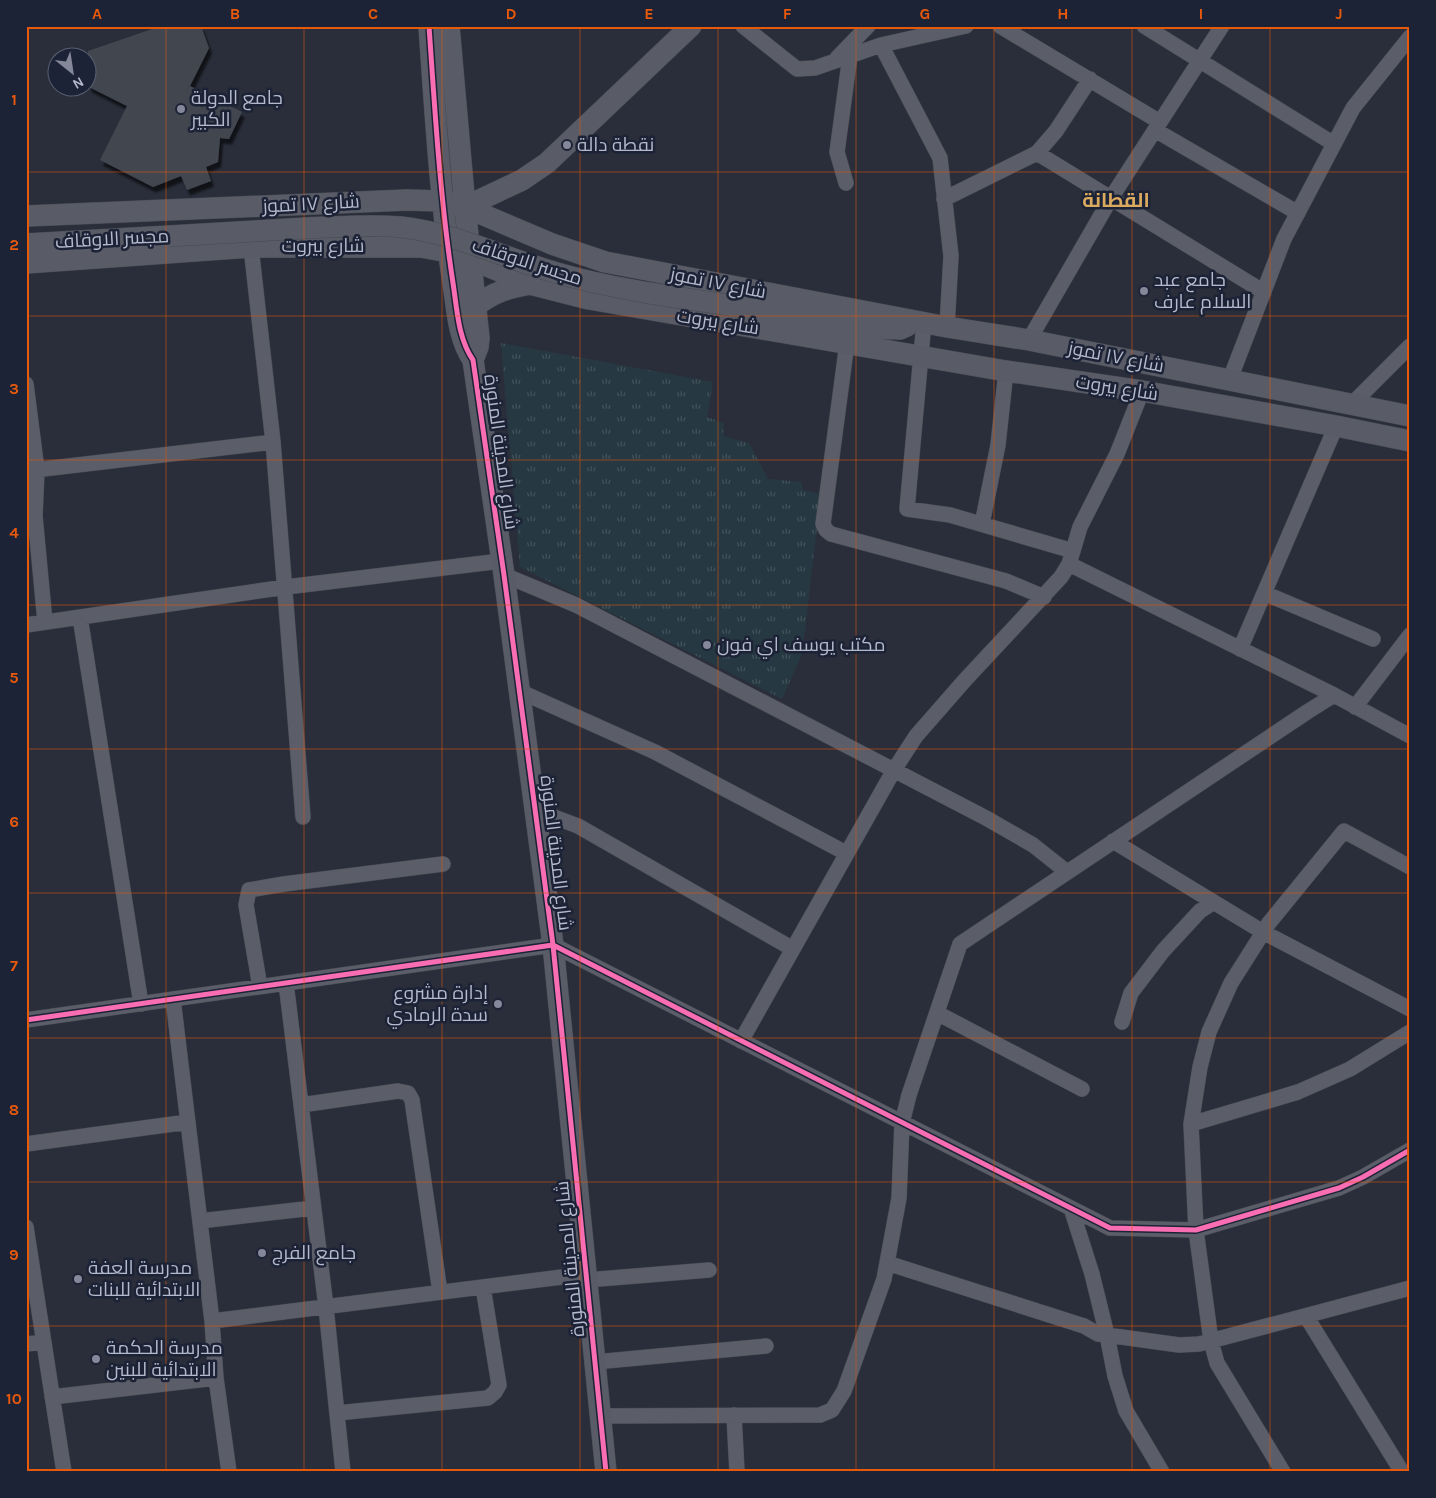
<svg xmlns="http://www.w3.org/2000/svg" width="1436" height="1498" font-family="Karla,Cairo,sans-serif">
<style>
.park{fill:url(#park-tufts)}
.building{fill:#434750;filter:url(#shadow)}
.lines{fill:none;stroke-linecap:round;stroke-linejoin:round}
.street-casing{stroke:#474a53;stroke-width:16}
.secondary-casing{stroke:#474a53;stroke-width:22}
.street{stroke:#5b5e68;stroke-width:15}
.secondary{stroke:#595c66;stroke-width:21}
.secondary-bridge-casing{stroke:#474a53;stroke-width:22;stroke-linecap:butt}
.secondary-bridge{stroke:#595c66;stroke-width:21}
.cycleway-casing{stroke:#1d2336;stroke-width:8}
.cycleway{stroke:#f96db3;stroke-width:5}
.grid{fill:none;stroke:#e8590c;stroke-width:1;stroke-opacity:0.55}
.poi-dot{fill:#848898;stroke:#1d2336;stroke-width:2}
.labels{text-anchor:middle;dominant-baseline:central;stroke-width:5;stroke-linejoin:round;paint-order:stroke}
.poi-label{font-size:19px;fill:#b4b9cb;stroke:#1d2336;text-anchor:start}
.street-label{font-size:19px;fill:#b4b9cb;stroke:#1d2336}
.neighbourhood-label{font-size:20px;font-weight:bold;fill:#dcaa5f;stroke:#1d2336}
.neatline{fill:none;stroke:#e8590c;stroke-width:2}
.grid-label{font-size:16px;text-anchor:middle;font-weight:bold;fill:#e8590c}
</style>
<defs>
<pattern id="park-tufts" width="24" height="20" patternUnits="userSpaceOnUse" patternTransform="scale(1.25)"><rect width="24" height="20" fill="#263841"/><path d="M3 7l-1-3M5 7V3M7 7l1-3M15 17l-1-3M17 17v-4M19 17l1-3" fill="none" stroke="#43535b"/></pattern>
<filter id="shadow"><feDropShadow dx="3" dy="5.5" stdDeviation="1" flood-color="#0009"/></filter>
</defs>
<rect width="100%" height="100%" fill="#2a2e3a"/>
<path class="park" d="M501,343L713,382L707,417L724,423L723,436L749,443L768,479L801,482L803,490L821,494L802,654L782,699L520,567Z"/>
<path class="building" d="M161,26H201L209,48L190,86L242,112L229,139L220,138L218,162L206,167L211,181L187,190L181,176L153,187L100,160L127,106L89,87L88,82V51Z"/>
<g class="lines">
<g class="street-casing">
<path id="street" d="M743,26L797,69L815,68L881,45L966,26
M1000,26L1160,122
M1144,26L1334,144
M881,45L940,158L951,256L947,327
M837,58L868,26
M1155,130L1298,213
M1037,153L1264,292
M846,183L837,152L850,56
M944,199L1037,153L1056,131L1090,79
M251,247L273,442L303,817
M924,322L907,509L950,515L1073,551
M1029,340L1111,198L1222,26
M847,343L823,524L826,530L831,534L1006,581L1044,597
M1230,379L1284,239L1353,108L1410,37
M26,384L37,470L35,516L45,622
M1353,403L1410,346
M26,471L273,442
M982,524L998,445L1006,371
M1069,564L1334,695L1410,736
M504,575L576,605L986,818L1033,845L1067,872
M1264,593L1373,639
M80,617L141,1004
M26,625L286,587L501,561
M1240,649L1336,426
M519,691L655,752L846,853
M1355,707L1410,635
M535,810L578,826L793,949
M1113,841L1263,932L1410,1009
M286,983L326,1307L343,1472
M260,987L246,905L249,890L284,884L443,864
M173,999L212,1321L216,1378L229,1472
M937,1013L1082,1089
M26,1020L553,945L1110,1228L1196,1230L1339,1188L1363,1177L1410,1150
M1122,1022L1131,993L1163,951L1200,911L1214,902
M741,1041L894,770L916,736L965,680L1061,577L1069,564L1080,527L1117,454L1142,391
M301,1105L398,1091L408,1093L412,1100L440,1292
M1191,1124L1298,1092L1350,1069L1410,1032
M26,1144L188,1122
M1071,1208L1092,1274L1107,1335L1115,1376L1126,1411L1162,1472
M200,1221L313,1208
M26,1227L64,1472
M887,1263L1084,1326L1098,1334L1107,1335L1179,1345L1199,1344L1410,1288
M587,1280L709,1270
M1306,1316L1402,1472
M212,1321L586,1274
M26,1344L44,1342
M595,1362L766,1346
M52,1397L216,1378
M337,1413L488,1398L495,1392L499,1385L483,1287
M734,1415L737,1472
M601,1416L820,1415L832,1410L844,1391L884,1279L899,1198L902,1123L909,1095L960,944L1307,712L1334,695
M1283,1472L1217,1363L1211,1341L1196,1230L1191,1124L1200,1067L1209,1032L1231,983L1269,923L1344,831L1410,867"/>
</g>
<g class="secondary-casing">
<path id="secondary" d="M429,26C435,112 440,198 453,283C457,309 458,338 473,360L504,575L553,945L606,1472
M449,26L465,207L479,338L478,347L473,360
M465,207L522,180L547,163L691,26
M26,216L407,200L441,201L465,207L552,244L605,262L947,327L1029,340L1410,416
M26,244L170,236
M26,263L251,247H421L459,254L530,284L589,299L1006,371L1142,391L1336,426L1410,441
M475,307C492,292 509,288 530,284
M743,307L876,328L900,329L907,326"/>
</g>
<use href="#street" class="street"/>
<use href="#secondary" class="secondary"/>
<g class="secondary-bridge-casing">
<path id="secondary-bridge" d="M170,236C215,233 261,231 306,228C337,227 369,224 401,227C455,233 504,258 557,273C617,290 681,298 743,307"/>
</g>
<use href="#secondary-bridge" class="secondary-bridge"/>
<g class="cycleway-casing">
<path id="cycleway" d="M429,26C435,112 440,198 453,283C457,309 458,338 473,360L504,575L553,945L606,1472
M26,1020L553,945L1110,1228L1196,1230L1339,1188L1363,1177L1410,1150"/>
</g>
<use href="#cycleway" class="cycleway"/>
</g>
<path class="grid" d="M166,26V1472M304,26V1472M442,26V1472M580,26V1472M718,26V1472M856,26V1472M994,26V1472M1132,26V1472M1270,26V1472M26,172H1410M26,316H1410M26,460H1410M26,605H1410M26,749H1410M26,893H1410M26,1038H1410M26,1182H1410M26,1326H1410"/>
<g class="poi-dot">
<circle cx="181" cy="109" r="5"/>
<circle cx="567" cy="145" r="5"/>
<circle cx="1144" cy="291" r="5"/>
<circle cx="707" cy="645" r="5"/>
<circle cx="498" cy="1004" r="5"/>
<circle cx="262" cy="1253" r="5"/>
<circle cx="78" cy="1279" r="5"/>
<circle cx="96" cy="1359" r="5"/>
</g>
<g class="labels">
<g class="poi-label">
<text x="191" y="98">جامع الدولة<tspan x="191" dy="22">الكبير</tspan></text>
<text x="577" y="145">نقطة دالة</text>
<text x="1154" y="280">جامع عبد<tspan x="1154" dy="22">السلام عارف</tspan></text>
<text x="717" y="645">مكتب يوسف اي فون</text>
<text x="488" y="993" text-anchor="end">إدارة مشروع<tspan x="488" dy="22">سدة الرمادي</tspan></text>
<text x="272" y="1253">جامع الفرج</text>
<text x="88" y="1268">مدرسة العفة<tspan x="88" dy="22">الابتدائية للبنات</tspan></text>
<text x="106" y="1348">مدرسة الحكمة<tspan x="106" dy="22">الابتدائية للبنين</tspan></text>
</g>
<g class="street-label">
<text transform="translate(311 204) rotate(-3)">شارع ١٧ تموز</text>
<text transform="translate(112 239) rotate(-3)">مجسر الاوقاف</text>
<text x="323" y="246">شارع بيروت</text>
<text transform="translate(527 262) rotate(18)">مجسر الاوقاف</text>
<text transform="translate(718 283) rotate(11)">شارع ١٧ تموز</text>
<text transform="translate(718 322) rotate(9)">شارع بيروت</text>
<text transform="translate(1116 357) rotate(11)">شارع ١٧ تموز</text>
<text transform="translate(1117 388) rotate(9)">شارع بيروت</text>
<text transform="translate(501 452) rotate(82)">شارع المدينة المنورة</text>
<text transform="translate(556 853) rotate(83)">شارع المدينة المنورة</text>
<text transform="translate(570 1259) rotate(-96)">شارع المدينة المنورة</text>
</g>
<g class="neighbourhood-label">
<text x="1116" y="200">القطانة</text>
</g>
</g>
<rect width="1436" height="1498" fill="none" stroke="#1d2336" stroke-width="55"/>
<g transform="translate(72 72) rotate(150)"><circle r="24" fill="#1d2336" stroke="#595f72"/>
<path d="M0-4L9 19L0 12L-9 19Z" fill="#848898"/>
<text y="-8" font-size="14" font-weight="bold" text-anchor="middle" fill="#b4b9cb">N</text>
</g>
<rect x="28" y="28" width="1380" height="1442" class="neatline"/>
<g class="grid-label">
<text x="97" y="19">A</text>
<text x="235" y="19">B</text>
<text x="373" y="19">C</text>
<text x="511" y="19">D</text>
<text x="649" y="19">E</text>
<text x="787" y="19">F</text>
<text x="925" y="19">G</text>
<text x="1063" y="19">H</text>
<text x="1201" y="19">I</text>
<text x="1339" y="19">J</text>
<text x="14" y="105">1</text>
<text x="14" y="250">2</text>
<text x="14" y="394">3</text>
<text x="14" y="538">4</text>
<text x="14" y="683">5</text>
<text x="14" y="827">6</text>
<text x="14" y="971">7</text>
<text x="14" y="1115">8</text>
<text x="14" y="1260">9</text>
<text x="14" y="1404">10</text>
</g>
</svg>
